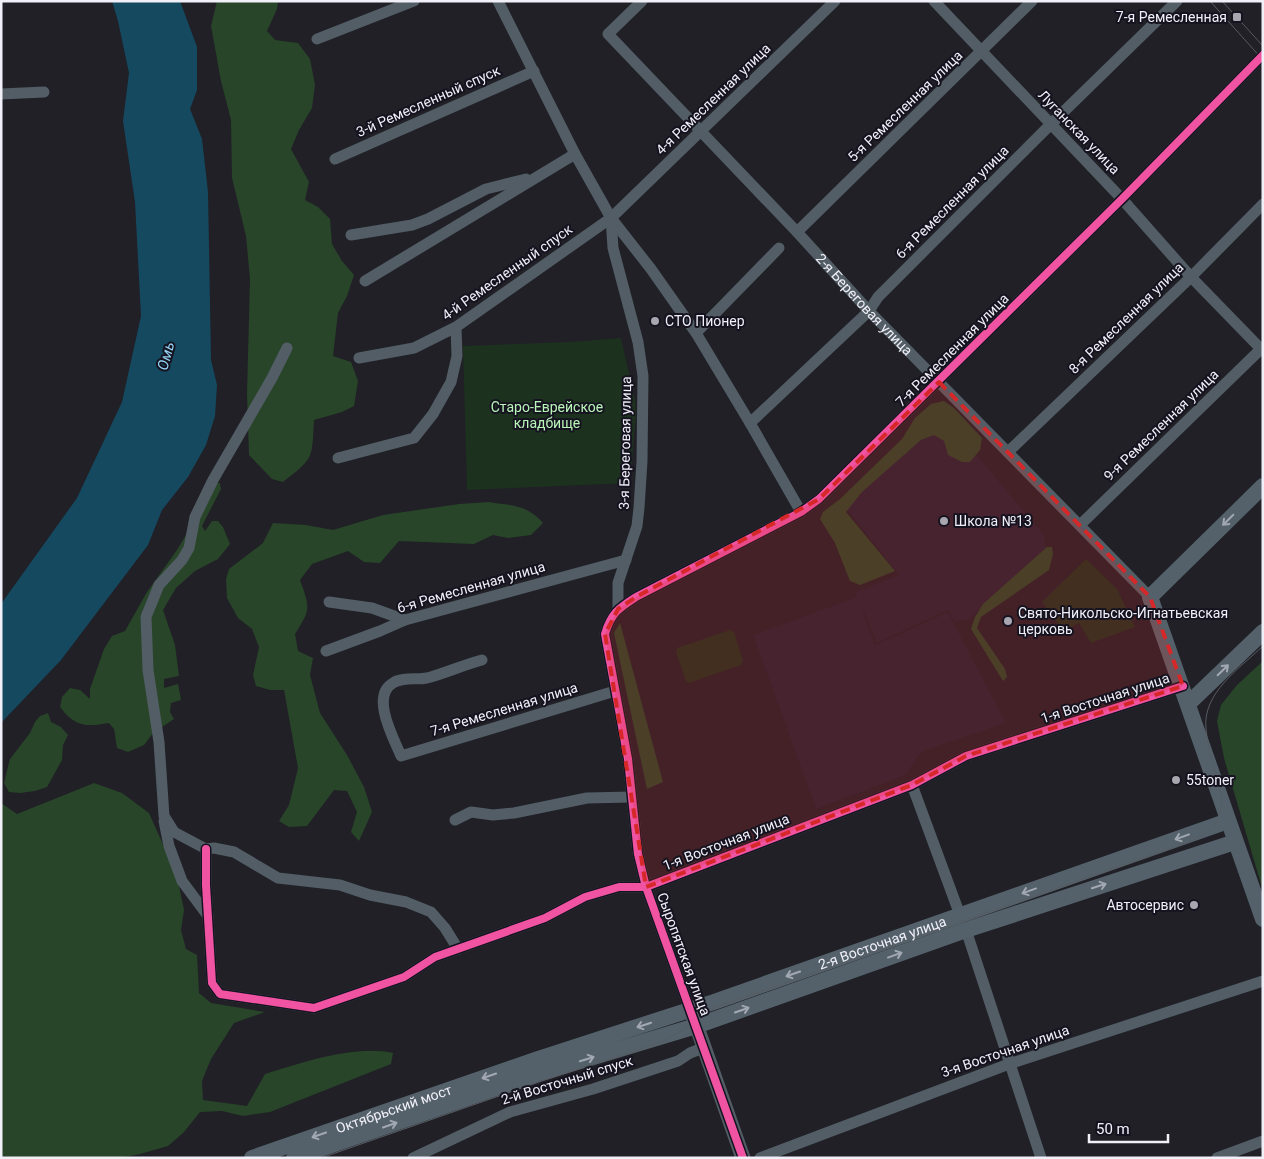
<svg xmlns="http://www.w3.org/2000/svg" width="1264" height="1159" font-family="Roboto,sans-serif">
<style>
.built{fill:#232131}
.green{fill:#1d311f}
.forest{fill:#284529}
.water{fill:#154960}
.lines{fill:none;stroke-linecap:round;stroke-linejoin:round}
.minor{stroke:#525d66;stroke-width:11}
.tertiary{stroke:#525d66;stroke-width:15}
.secondary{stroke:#54616a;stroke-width:16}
.tram{stroke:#575c62;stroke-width:1}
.cycleway-casing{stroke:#15131f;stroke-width:11}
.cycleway{stroke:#f153a3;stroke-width:8}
.oneway{stroke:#a2a8b2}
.marked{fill:#d62828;fill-opacity:0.2;stroke:#d62828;stroke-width:4;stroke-dasharray:10 6;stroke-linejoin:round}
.poi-dot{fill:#a8a7af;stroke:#15131f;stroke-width:2}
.labels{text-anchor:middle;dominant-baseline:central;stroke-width:4;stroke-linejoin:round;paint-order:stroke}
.poi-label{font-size:14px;fill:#f1f0f9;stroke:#15131f;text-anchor:start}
.street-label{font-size:14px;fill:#f1f0f9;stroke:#15131f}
.park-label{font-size:14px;fill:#b9f4b8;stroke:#15131f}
.water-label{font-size:15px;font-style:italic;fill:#93d4f5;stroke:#15131f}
</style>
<rect width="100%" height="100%" fill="#202026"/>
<path class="built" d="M937,407L1044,535L1046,551L968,620L955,622L948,610L877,643L860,603L875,645L948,612L1006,723L925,750L918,756L906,775L816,809L753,635L857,597L855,592L899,575L845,507Z"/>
<path class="green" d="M621,338L635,400L636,415L630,483L467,490L463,346L571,342Z
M1086,559L1117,589L1135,627L1091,643L1079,623L1063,631L1042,602Z
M730,630L734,632L743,661L741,665L689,683L686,681L676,652L677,648Z"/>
<path class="forest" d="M217,1H278L277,9L267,31L275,40L298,43L310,59L315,85L312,108L299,130L291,149L309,182L305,200L318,207L330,219L332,244L342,261L354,275L347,296L338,313L333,356L351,362L358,381L354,406L342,412L314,420C312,459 314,458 283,482L272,479L249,455L247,394L250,279L246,236L232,178L231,120L221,81L211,26Z
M944,401L954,408L982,438L980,450L970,462H962L948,455L944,441L934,435L921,440L862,492L846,512L895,571L860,585L850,581L835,543L820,519L823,512L840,499L902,439L915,418L931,404Z
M217,483H220L221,489L202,526L205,531L212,521H218L223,527L230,544L218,559L195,571L176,588L163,610L175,645L179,676L164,679V688L178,684L181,700L171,703L170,712L174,719L153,733L144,745L128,752L117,748L114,729L109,723C86,727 75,727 60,707L62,697L70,688L80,690L90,699V689L104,649L112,636L125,631L147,592L177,550Z
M489,502C512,506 526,504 543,523L531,535L508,538L493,535L474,544L399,541L380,563L364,562L348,551L312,564L300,580C310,608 311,609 295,634L298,651L313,658L310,675L320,713L347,755L364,787L372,812L359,841L351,832L357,812L347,791L334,790L307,826L289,827L279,821L289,805L298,768L284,690H270L256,686L253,675L259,647L252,629L238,618L227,598L226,579L229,569L263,543L273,523L306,525L333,530L383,515L459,504Z
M1047,547H1052L1053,554L1049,570L981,617L977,628L1005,669L1007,677L1003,681L971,629L975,617L983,604Z
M620,623L663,782L647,789L614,633Z
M1263,661V891L1224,758L1217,721L1221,705L1237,685Z
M48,713L51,722L61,727L68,735L63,745L62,760L47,787L35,791L20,793L9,792L4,783L10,759L30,733L35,722L40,716Z
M94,783L122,793L149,813L177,876L184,910L181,930L186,949L197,955L199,993L211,1003L265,1012L234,1023L211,1059L202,1081L203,1100L247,1106L265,1074C300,1063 356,1044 393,1053L391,1064L270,1112L243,1116L222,1111L200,1112L184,1132L168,1146L140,1154L120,1158L1,1157V803L17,814Z"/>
<path class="water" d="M112,1H180L197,47V90L190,109L202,139L208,192L211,360L217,385L215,416L206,445L188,477L162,510L148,545L61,660L1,723V604L77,498L122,402L141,316L135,202L123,121L129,73L118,21Z"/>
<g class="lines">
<g class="minor">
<path d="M498,1L575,154L611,218L651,269L696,333L750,423L801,512"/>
<path id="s1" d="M642,1L608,34L797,232L869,311L1150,597"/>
<path d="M934,1L1122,199L1191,277L1263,351"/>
<path d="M317,39L414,1"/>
<path d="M1,94L44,92"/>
<path d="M335,159L534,71"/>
<path d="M611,218L613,248L638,342L643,376L642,461L639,508L637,526L618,583V609"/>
<path d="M797,232L1032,1"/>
<path d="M351,235L412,225L428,219L486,189L526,179"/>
<path d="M365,281L575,154"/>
<path d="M696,333L779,248"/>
<path d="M359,358L414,348L456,327L611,218L835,1"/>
<path d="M750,423L869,311L878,297L1050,125L1177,1"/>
<path d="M1008,452L1191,277L1263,204"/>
<path d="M338,458L414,438L433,414L451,382L457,356L456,327"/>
<path d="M1080,525L1263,347"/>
<path d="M329,602L372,608L405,620"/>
<path d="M326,651L380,631L405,620L626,560"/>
<path d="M482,660C463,665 446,673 427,678C417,680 402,677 393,683C370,696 394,739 401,756L615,691"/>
<path d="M912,785L960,915"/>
<path d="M455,820L471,812L493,815L514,813L587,798L631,797"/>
<path d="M164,821L169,846L182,881L208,916"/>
<path d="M206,849V885L212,983L220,994L314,1008L404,977L435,957L545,918L585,897L619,887H646L912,785L966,756L1183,686"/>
<path d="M206,849L174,832L164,816L159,742L148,670L146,617L159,585L182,560L189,548L195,517L213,480L272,378L287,348"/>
<path d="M206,849L214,848L234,852L278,878L340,885L370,895L406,902L431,912L445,928L458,949"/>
<path d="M966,930L1041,1158"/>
<path d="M690,1010L646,887L638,854L628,759L605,634C611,613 619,608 636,597L801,512L819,499L1122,199L1263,55"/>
<path d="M413,1158L510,1112L593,1089L678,1061L690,1053L703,1048"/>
<path d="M760,1158L1009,1064L1263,981"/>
<path d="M1217,1158L1263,1141"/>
</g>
<path class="tertiary" d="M693,1016L743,1158"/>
<g class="secondary">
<path d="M1263,486L1150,597L1263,919"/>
<path d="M1188,704L1263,632"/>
<path id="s2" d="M252,1158L535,1060L714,1002L1228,821"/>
<path d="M294,1158L540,1073L696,1026L966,930L1235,842"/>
</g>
<path class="tram" d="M1210,1L1263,60
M1222,1L1263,46
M321,1158L542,1081L662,1042L690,1025L705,1013L716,1007L1192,841C1215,829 1223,819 1221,793C1216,772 1208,750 1206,729C1202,693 1240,668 1263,646"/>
<g class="cycleway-casing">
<path id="cycleway" d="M206,849V885L212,983L220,994L314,1008L404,977L435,957L545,918L585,897L619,887H646L912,785L966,756L1183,686
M743,1158L646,887L638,854L628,759L605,634C611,613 619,608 636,597L801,512L819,499L1122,199L1263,55"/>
</g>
<use href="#cycleway" class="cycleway"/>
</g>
<defs><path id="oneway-shaft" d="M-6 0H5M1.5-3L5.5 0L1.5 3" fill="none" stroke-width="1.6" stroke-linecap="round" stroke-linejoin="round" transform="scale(1.25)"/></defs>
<g class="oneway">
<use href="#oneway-shaft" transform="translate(1228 520) rotate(135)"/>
<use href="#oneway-shaft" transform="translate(1223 670) rotate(-44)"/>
<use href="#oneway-shaft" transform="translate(1182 837) rotate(160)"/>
<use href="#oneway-shaft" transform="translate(1099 886) rotate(-18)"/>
<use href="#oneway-shaft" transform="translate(1029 891) rotate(160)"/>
<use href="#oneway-shaft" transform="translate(895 955) rotate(-20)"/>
<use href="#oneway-shaft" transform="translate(793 974) rotate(161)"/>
<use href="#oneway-shaft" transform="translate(742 1010) rotate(-19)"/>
<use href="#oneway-shaft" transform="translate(644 1025) rotate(162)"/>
<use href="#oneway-shaft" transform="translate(587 1059) rotate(-17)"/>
<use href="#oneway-shaft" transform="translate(489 1076) rotate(161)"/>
<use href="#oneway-shaft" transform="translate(390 1125) rotate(-19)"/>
<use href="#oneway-shaft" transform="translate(319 1135) rotate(161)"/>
</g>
<path class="marked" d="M939,382L1150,597L1183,686L966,756L912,785L646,887L605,634L618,609L636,597L819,499Z"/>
<g class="poi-dot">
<rect x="1232" y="12" width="10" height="10" rx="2.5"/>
<circle cx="655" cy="321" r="5"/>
<circle cx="944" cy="521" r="5"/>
<circle cx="1008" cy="621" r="5"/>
<circle cx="1176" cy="780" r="5"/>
<circle cx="1194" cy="905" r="5"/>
</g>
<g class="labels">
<g class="poi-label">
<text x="1227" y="17" text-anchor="end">7-я Ремесленная</text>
<text x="665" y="321">СТО Пионер</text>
<text x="954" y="521">Школа №13</text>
<text x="1018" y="613">Свято-Никольско-Игнатьевская<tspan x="1018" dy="16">церковь</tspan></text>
<text x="1186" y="780">55toner</text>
<text x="1184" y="905" text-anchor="end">Автосервис</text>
</g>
<g class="street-label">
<text transform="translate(713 99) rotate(-44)">4-я Ремесленная улица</text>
<text transform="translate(428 101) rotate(-24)">3-й Ремесленный спуск</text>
<text transform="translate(905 106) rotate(-44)">5-я Ремесленная улица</text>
<text transform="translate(1079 132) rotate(46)">Луганская улица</text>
<text transform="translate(952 202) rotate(-45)">6-я Ремесленная улица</text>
<text transform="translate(507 272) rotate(-35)">4-й Ремесленный спуск</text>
<text stroke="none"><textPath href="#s1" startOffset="420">2-я Береговая улица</textPath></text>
<text transform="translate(1126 318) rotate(-44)">8-я Ремесленная улица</text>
<text transform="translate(952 350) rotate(-45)">7-я Ремесленная улица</text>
<text transform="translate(1161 425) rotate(-44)">9-я Ремесленная улица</text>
<text transform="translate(625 443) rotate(-89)">3-я Береговая улица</text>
<text transform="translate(471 587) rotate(-16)">6-я Ремесленная улица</text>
<text transform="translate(1105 698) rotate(-18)">1-я Восточная улица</text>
<text transform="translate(504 709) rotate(-17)">7-я Ремесленная улица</text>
<text transform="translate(726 842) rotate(-21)">1-я Восточная улица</text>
<text stroke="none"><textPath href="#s2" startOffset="666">2-я Восточная улица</textPath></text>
<text transform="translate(684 954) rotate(70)">Сыропятская улица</text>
<text transform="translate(1005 1051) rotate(-19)">3-я Восточная улица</text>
<text transform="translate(567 1080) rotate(-17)">2-й Восточный спуск</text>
<text stroke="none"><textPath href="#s2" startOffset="150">Октябрьский мост</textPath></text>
</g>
<g class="park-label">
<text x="547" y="407">Старо-Еврейское<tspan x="547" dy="16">кладбище</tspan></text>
</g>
<g class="water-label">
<text transform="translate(166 356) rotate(-75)">Омь</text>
</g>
</g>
<rect width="1264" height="1159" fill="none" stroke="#f1f0f9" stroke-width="5"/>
<path d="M1089 1134v8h79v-8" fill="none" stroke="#f1f0f9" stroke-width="2.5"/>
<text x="1096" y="1134" font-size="15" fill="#f1f0f9" stroke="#15131f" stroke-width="4" paint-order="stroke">50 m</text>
</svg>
